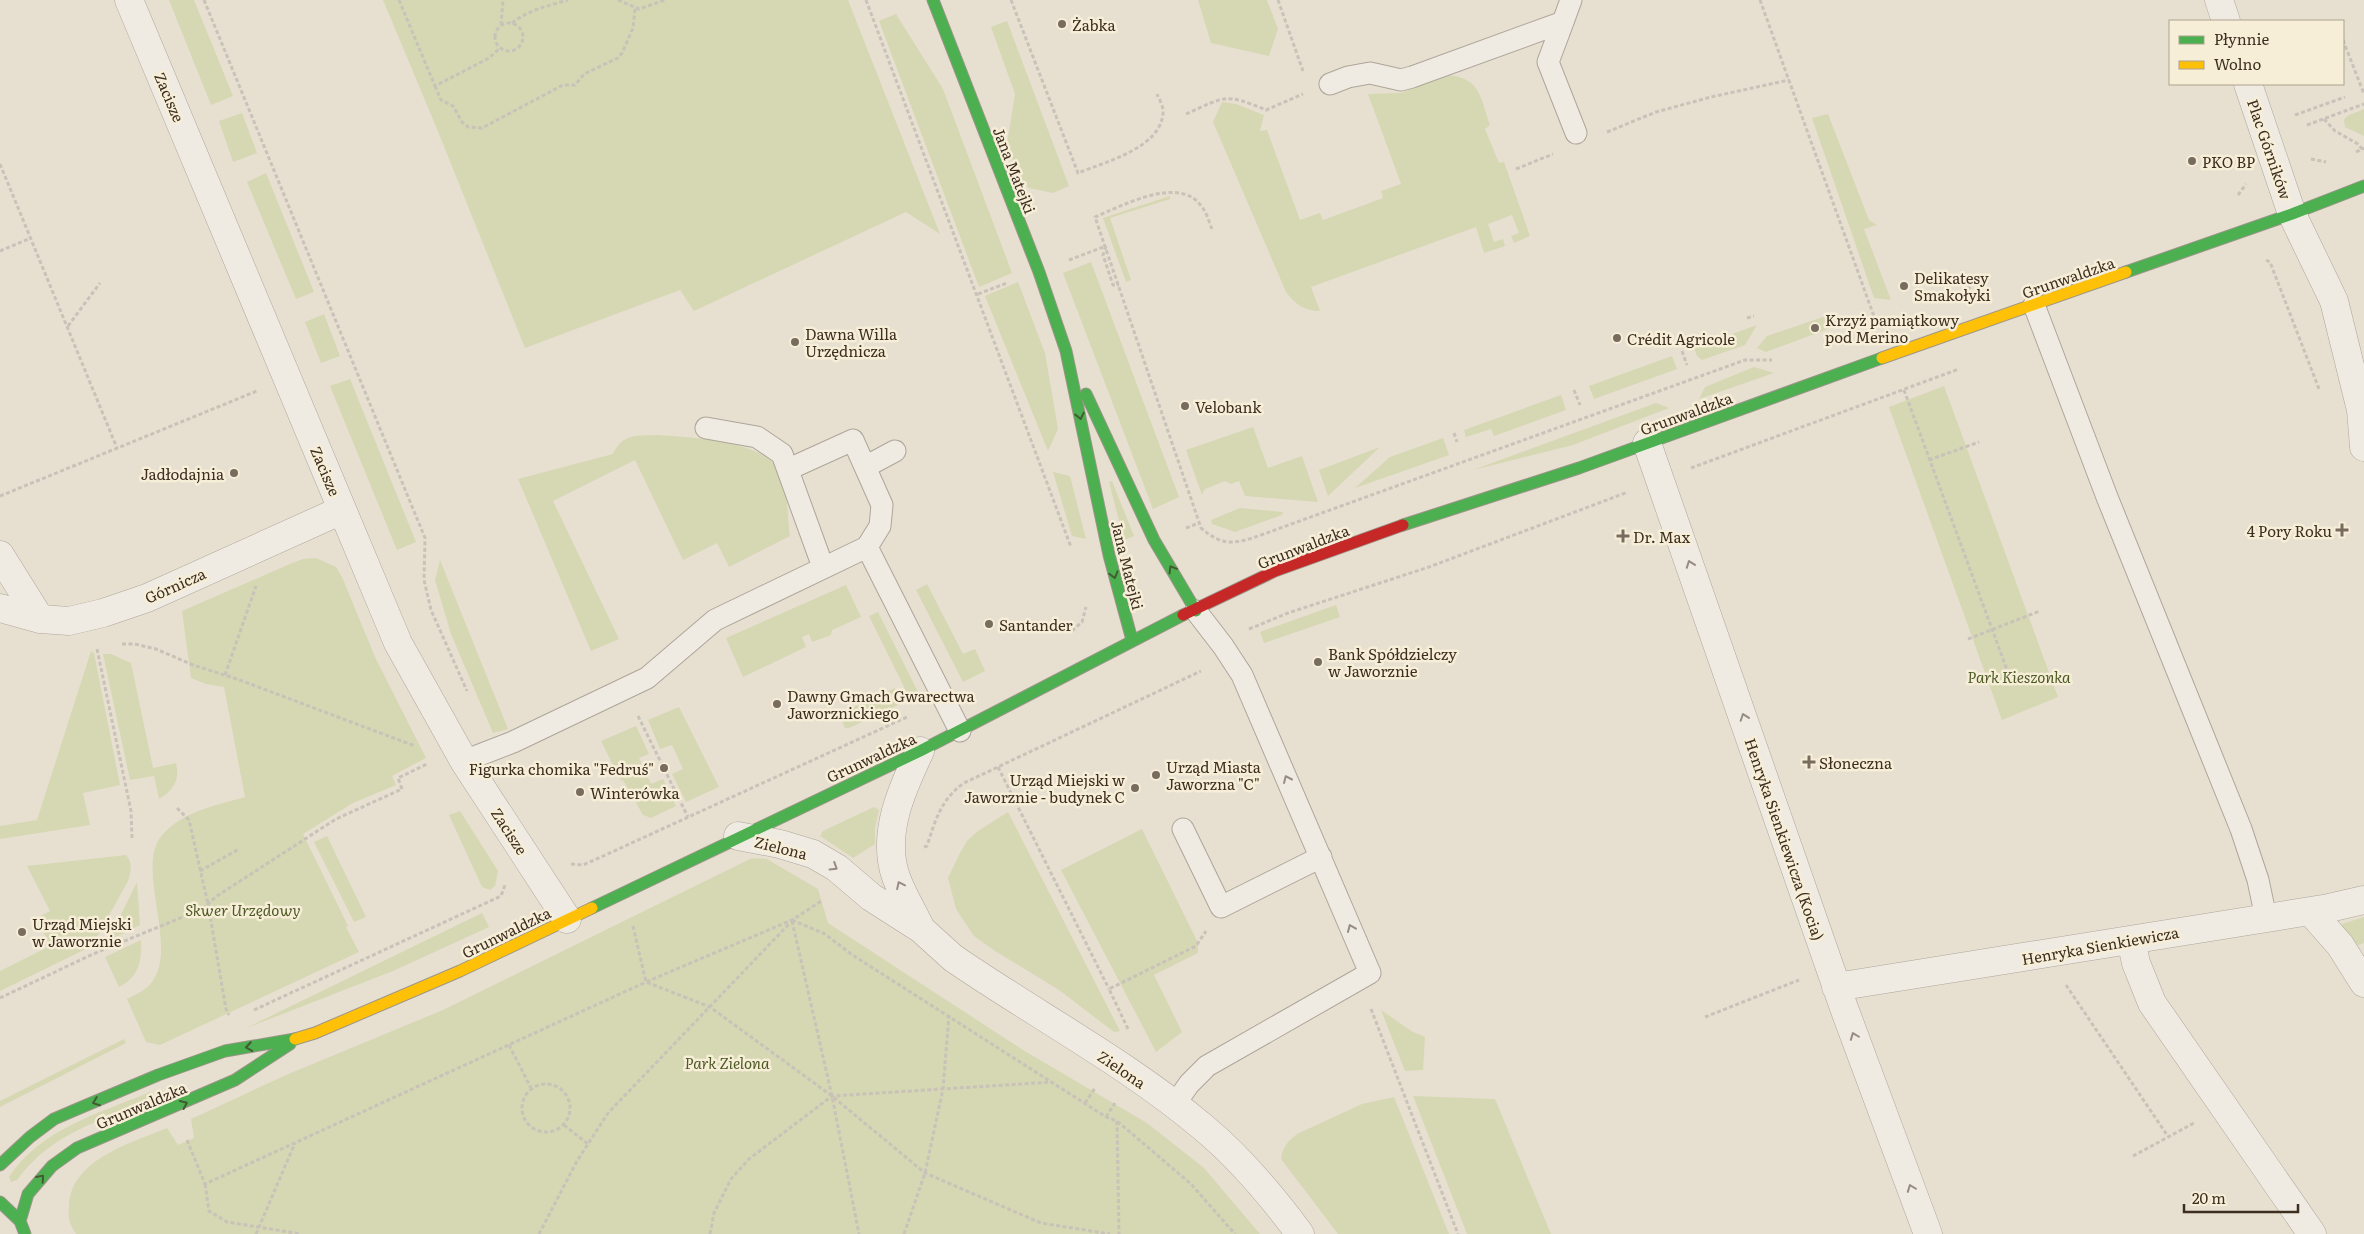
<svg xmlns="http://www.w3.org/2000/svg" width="2364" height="1234" font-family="Literata,serif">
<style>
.green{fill:#d6d7b3}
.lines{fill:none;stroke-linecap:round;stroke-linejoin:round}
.lane-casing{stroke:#ada599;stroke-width:23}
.street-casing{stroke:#ada599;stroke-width:29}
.fast-casing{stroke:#9c958a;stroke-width:13}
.slow-casing{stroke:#9c958a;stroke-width:13}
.jam-casing{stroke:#9c958a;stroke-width:13}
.path{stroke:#c8c2b9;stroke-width:3;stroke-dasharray:4 2.5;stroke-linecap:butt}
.lane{stroke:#efebe3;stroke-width:21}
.street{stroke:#efebe3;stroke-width:28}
.fast{stroke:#4caf50;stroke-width:11}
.slow{stroke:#ffc107;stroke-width:11}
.jam{stroke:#c62828;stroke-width:11}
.oneway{stroke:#425b31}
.oneway2{stroke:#968c82}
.poi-dot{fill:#786c5e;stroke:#f7eed8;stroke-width:2}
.labels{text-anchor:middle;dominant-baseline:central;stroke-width:5;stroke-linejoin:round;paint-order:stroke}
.poi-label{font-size:15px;fill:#3d2e20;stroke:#f7eed8;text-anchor:start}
.street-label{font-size:15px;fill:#3d2e20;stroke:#f7eed8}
.park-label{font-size:15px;font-style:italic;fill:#4d5a26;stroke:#f7eed8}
</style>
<rect width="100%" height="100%" fill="#e7e0d1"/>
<path class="green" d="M169,0H194L233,96L211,105Z
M383,0H848L940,234L906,212L694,311L680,290L525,348L437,129Z
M1198,0H1267L1278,29L1269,56L1211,43Z
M896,14L943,89L1012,273L979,287L879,21Z
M1007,21L1069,186L1053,193L1029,188L1021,182L1007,144L1015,94L991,27Z
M1447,75C1481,78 1480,97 1490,125L1485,129L1499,163L1504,162L1530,236L1514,243L1511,236L1519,233L1512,215L1488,224L1494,242L1503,239L1505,246L1484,253L1476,227L1311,287L1320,311C1304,311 1295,304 1286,292L1213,122L1222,102L1236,104L1264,115L1260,131L1267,130L1300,220L1320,213L1323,220L1383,198L1381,191L1401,184L1368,94L1401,93Z
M2364,109V136L2345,127L2344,120L2347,116Z
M242,113L257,153L233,162L219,121Z
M1828,114L1869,220L1877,225L1864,229L1891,300L1874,298L1812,118Z
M266,173L314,292L296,299L247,182Z
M1170,196V199L1110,218L1131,280L1126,282L1103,218Z
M1091,262L1179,497L1153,509L1063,273Z
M1018,282L1045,353L1058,429L1048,451L985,296Z
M1835,313L1839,325L1766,352L1757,348L1767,336Z
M324,314L340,356L321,363L305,322Z
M1757,325L1745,345L1702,360L1697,356L1694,348Z
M1672,356L1677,369L1594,399L1589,386Z
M1754,367L1774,373L1699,399L1705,387Z
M350,379L416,542L397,550L330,386Z
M1944,386L2058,697L2002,720L1889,407Z
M1561,395L1566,410L1494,436L1491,429L1466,437L1464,430Z
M1656,403L1669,408L1573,445L1473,470Z
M1253,427L1268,468L1302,456L1318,502L1245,496L1239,481L1231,484L1225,481L1205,489L1202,495L1186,450Z
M658,435C691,438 766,439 782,475C787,487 788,522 790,536L729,567L717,543L683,560L635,460L553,501L619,639L591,651L518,479L613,454C623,433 636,436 658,435Z
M1443,438L1449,455L1355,488L1390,457Z
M1380,447L1328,496L1319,470Z
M1053,472L1070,476L1086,539L1072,536Z
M1112,481L1134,536L1124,540L1109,482Z
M1240,508L1283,512L1282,515L1235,532L1212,524L1211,520Z
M316,558L336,567L342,577L375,657L426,758L392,776L396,785L353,803L303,834L348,926L346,927L359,952L160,1045L146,1042L127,999C137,994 148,989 154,979C177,942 134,865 163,834C184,811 217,805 245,797L224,687L206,684L191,678L182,611L290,564L303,559Z
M440,560L508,729L493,733L451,634L435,580Z
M927,584L963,654L975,649L985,671L963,682L916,590Z
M846,585L861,617L832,630L831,635L812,642L809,634L802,637L806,647L743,677L726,638Z
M1336,605L1340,617L1264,643L1260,632Z
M878,612L919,694L910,699L869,616Z
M91,651L94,653L120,785L83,793L90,825L0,839V826L37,820Z
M103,654H111L131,663L153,768L176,763C180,780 174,790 159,799L154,776L130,780Z
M895,688L902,703L849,728H845L839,714Z
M679,707L719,787L686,802L672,774L683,769L672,745L660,749L648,720Z
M636,726L649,754L639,758L651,784L663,779L676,806L651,818L643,815L623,780L621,781L601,741Z
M874,807L879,810L875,828V844L853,858L820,836L823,831Z
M460,811L498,871L495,886L490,890L482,887L449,815Z
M1008,812L1120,1031L1114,1032L1059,990L995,951L974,936L956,909L948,878L960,853L967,841L978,831Z
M1142,829L1198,943V953L1154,975L1182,1032L1156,1052L1061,870Z
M327,836L366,917L354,922L314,842Z
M126,855C133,863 131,871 128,881L92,946L0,991V971L50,946L37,918L50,911L27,866Z
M752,858L767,859L818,889L828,923L1023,1050L1147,1123L1204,1168L1260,1234H76C69,1223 68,1218 69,1205C72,1159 131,1143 167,1128L178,1145L194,1138L191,1119L286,1075L443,1010Z
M137,882L140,925L108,941Z
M482,913L489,927L393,971L244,1029Z
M2364,917V943L2358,945L2339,925Z
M141,940C142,961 139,977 119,987L105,957Z
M1381,1010L1413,1032L1425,1037L1423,1070L1405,1071Z
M124,1039L126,1043L0,1107V1101Z
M150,1092L153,1099C101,1121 52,1132 17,1180L11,1182L9,1177C40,1129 100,1113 150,1092Z
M1413,1096L1495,1099L1551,1234H1467Z
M1394,1097L1449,1234H1338L1281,1159C1282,1148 1288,1141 1297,1134L1362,1104Z"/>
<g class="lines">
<g class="lane-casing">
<path id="lane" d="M1563,22L1548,62L1576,133
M1330,84L1348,77L1370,73L1401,80L1412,77L1563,22L1571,0
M2034,305L2107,497L2241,829L2258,880L2266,918
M706,428L757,437L782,454L823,567
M865,467L895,451
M789,469L853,440L882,505L880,526L867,547
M464,761L513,742L647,678L715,620L867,547L960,731
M1183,829L1221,907L1321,857
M1175,1104L1189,1084L1207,1066L1370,973L1242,675L1223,646L1196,611"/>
</g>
<g class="street-casing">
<path id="street" d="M129,0L398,643L464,761L567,919
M2219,0L2226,21
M2248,84L2292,214L2334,301L2361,410L2364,447
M1647,443L1844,1008L1928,1234
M0,555L40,619
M0,608L40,619L69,621L103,613L147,598L342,510
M920,751C902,789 881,834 896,877C902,894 913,912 921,929
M738,836L780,844L813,854L837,868L871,897L921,929L953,958C1036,1015 1127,1063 1204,1128C1240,1158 1272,1196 1300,1234
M2310,911L2340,945L2364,983
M2131,940L2136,963L2152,1003L2312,1234
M1836,987L2329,908L2364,900"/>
</g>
<g class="fast-casing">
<path id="fast" d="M933,0L1039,272L1066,351L1109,555L1132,640
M2126,272L2292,214L2364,186
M1086,394L1154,540L1196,611
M1403,525L1579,468L1882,358
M592,908L920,751L1183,615
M0,1165L30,1137L54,1119L82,1107L158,1075L225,1051L295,1039
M0,1202L20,1221L25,1234
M20,1221L28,1194L52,1166L77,1148L235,1080L290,1044"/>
</g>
<g class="slow-casing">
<path id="slow" d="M1882,358L2126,272
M295,1039L315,1033L460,971L592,908"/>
</g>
<g class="jam-casing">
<path id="jam" d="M1183,615L1275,571L1403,525"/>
</g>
<path class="path" d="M204,0L425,538L424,580L431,610L467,691
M399,0L435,86L489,58L500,48
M618,0L639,9L665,0
M866,0L1071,547
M1011,0L1078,173C1105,162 1161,148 1163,113C1164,107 1159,99 1157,94
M1278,0L1303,71
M1760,0L1876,322
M512,23C528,10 548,6 568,0
M495 37a14 14 0 1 1 28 0a14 14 0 1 1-28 0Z
M501,25L503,0
M2343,40L2364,94
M435,86L441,100L453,106L462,122L468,127L482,128L563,85H575L584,74L618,58L622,53L633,28L635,9
M1186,114C1226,96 1225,93 1266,110L1303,94
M2295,115L2345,97
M2324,119L2335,131L2358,144L2362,149
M2307,125L2364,104
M1607,132L1656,112L1711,97L1789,80
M2356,152L2364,148
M2311,159L2326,162
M0,164L117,448
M1516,169L1553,154
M2238,195L2246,184
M1212,229C1209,222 1207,213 1202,207C1180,174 1122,206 1095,217L1201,528C1223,547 1235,544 1261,535L1745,360H1772
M1106,246L1103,255L1113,285H1119
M0,251L31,238
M1069,260L1106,246
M2266,260L2270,262L2319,389
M1964,273L1970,289
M978,294L1007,283
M1747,318L1754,316
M68,326L100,283
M1682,351L1687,365
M1574,390L1580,405
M1904,390L2010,678
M1454,433L1457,442
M1929,460L1979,442
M1691,468L1959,369
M0,496L257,391
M1186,528L1199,523
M1249,629L1288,613L1429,567L1628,492
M1072,631L1082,622L1086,607
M1968,639L2040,611
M122,644H135L156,649L193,665L237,679L415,746
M97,649L131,811L132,838
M225,675L256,586
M638,716L688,817
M998,767L1109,989
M177,808L189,820L208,904L226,1009L229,1015
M924,847L927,846C935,821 941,799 964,783L1201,671
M571,864L583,865L601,857L907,717
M200,871L239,849
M792,920L825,934L851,954L1106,1117L1117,1121L1191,1184L1235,1234
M792,921L832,1096L859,1234
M633,926L646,982L710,1007L832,1096L925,1173L1041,1223L1110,1234
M2066,985L2167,1135
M0,998L93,954L202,909L217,896L336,819L402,789L398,778L427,764
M1371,1009L1458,1234
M254,1010L501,896L505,885
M1705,1017L1799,980
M1128,1029L1109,989L1196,946L1206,931
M509,1045L531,1088
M522 1108a24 24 0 1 1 48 0a24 24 0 1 1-48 0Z
M1085,1103L1095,1088
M1106,1117L1115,1103
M1117,1121L1119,1234
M564,1125L588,1144
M187,1140L205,1184L646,982L792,920L823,900
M2133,1156L2194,1123
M205,1184L209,1211L227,1222L301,1234
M256,1234L295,1143
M539,1234L577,1161L608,1113L790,923
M710,1234L714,1213L731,1179L749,1159L832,1096L1052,1082
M904,1234L925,1173L943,1089L949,1015"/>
<use href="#lane" class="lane"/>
<use href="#street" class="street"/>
<use href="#fast" class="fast"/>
<use href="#slow" class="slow"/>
<use href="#jam" class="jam"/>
</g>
<defs><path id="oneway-chevron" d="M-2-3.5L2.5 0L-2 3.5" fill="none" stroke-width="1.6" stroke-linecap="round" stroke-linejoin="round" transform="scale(1.25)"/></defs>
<g class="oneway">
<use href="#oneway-chevron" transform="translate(1080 416) rotate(78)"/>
<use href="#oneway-chevron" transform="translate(1172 569) rotate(-121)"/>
<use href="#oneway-chevron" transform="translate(1114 575) rotate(74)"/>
<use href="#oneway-chevron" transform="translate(249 1047) rotate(171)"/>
<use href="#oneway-chevron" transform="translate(96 1102) rotate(159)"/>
<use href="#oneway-chevron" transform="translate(184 1104) rotate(-25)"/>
<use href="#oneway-chevron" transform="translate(41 1178) rotate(-49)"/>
</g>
<g class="oneway2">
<use href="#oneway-chevron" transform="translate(1690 564) rotate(-110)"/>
<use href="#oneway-chevron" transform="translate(1744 717) rotate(-109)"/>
<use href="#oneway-chevron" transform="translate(1287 779) rotate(-114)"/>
<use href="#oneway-chevron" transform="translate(834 867) rotate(32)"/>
<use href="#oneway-chevron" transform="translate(900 885) rotate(-116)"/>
<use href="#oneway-chevron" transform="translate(1351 928) rotate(-113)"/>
<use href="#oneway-chevron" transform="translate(1854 1036) rotate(-111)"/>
<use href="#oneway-chevron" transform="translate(1911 1188) rotate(-111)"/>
</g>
<g class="poi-dot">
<circle cx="1062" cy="24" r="5"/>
<circle cx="2192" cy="161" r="5"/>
<circle cx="1904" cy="286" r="5"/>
<circle cx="1815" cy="328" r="5"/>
<circle cx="1617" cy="338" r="5"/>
<circle cx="795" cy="342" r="5"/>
<circle cx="1185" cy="406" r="5"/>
<circle cx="234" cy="473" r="5"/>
<path d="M2339.5 522.5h5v5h5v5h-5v5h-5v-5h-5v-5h5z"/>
<path d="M1620.5 528.5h5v5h5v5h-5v5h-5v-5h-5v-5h5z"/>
<circle cx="989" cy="624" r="5"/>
<circle cx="1318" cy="662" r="5"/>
<circle cx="777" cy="704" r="5"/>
<path d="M1806.5 754.5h5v5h5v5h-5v5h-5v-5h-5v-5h5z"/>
<circle cx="664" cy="768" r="5"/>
<circle cx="1156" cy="775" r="5"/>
<circle cx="1135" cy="788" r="5"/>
<circle cx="580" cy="792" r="5"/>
<circle cx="22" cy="932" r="5"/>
</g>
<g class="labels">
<g class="poi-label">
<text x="1072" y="24">Żabka</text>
<text x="2202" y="161">PKO BP</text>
<text x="1914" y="277">Delikatesy<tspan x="1914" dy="17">Smakołyki</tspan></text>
<text x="1825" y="319">Krzyż pamiątkowy<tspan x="1825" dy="17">pod Merino</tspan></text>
<text x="805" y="333">Dawna Willa<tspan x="805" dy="17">Urzędnicza</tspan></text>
<text x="1627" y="338">Crédit Agricole</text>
<text x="1195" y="406">Velobank</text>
<text x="224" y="473" text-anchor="end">Jadłodajnia</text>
<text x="2332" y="530" text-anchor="end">4 Pory Roku</text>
<text x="1633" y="536">Dr. Max</text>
<text x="999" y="624">Santander</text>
<text x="1328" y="653">Bank Spółdzielczy<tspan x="1328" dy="17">w Jaworznie</tspan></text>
<text x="787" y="695">Dawny Gmach Gwarectwa<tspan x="787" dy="17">Jaworznickiego</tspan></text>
<text x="1819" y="762">Słoneczna</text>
<text x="1166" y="766">Urząd Miasta<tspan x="1166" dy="17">Jaworzna "C"</tspan></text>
<text x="654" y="768" text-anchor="end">Figurka chomika "Fedruś"</text>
<text x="1125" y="779" text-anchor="end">Urząd Miejski w<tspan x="1125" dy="17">Jaworznie - budynek C</tspan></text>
<text x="590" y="792">Winterówka</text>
<text x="32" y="923">Urząd Miejski<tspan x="32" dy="17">w Jaworznie</tspan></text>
</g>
<g class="street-label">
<text transform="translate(170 97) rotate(67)">Zacisze</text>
<text transform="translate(2270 149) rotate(71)">Plac Górników</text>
<text transform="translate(1015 170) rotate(69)">Jana Matejki</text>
<text transform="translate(2068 277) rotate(-19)">Grunwaldzka</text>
<text transform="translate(1686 413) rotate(-20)">Grunwaldzka</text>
<text transform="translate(326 471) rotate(67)">Zacisze</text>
<text transform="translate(1303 546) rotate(-21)">Grunwaldzka</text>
<text transform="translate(1128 565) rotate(76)">Jana Matejki</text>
<text transform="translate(175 585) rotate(-24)">Górnicza</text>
<text transform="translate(871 757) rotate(-25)">Grunwaldzka</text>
<text transform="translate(510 831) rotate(57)">Zacisze</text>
<text transform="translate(1785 839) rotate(71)">Henryka Sienkiewicza (Kocia)</text>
<text transform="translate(781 847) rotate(14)">Zielona</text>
<text transform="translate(506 932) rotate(-26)">Grunwaldzka</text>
<text transform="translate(2100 945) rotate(-10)">Henryka Sienkiewicza</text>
<text transform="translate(1122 1069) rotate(34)">Zielona</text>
<text transform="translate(141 1105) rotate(-23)">Grunwaldzka</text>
</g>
<g class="park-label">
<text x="2019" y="676">Park Kieszonka</text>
<text x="243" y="909">Skwer Urzędowy</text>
<text x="727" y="1062">Park Zielona</text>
</g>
</g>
<rect x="2169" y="20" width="175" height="65" fill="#f7eed8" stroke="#ada18e"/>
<rect x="2179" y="36" width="25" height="8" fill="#4caf50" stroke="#ada18e"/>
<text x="2214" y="45" font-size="15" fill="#3d2e20">Płynnie</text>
<rect x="2179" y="61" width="25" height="8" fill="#ffc107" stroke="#ada18e"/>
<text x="2214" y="70" font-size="15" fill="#3d2e20">Wolno</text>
<path d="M2184 1204v8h114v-8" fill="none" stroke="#3d2e20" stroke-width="2.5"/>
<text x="2192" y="1204" font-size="15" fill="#3d2e20" stroke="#f7eed8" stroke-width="4" paint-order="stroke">20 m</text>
</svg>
